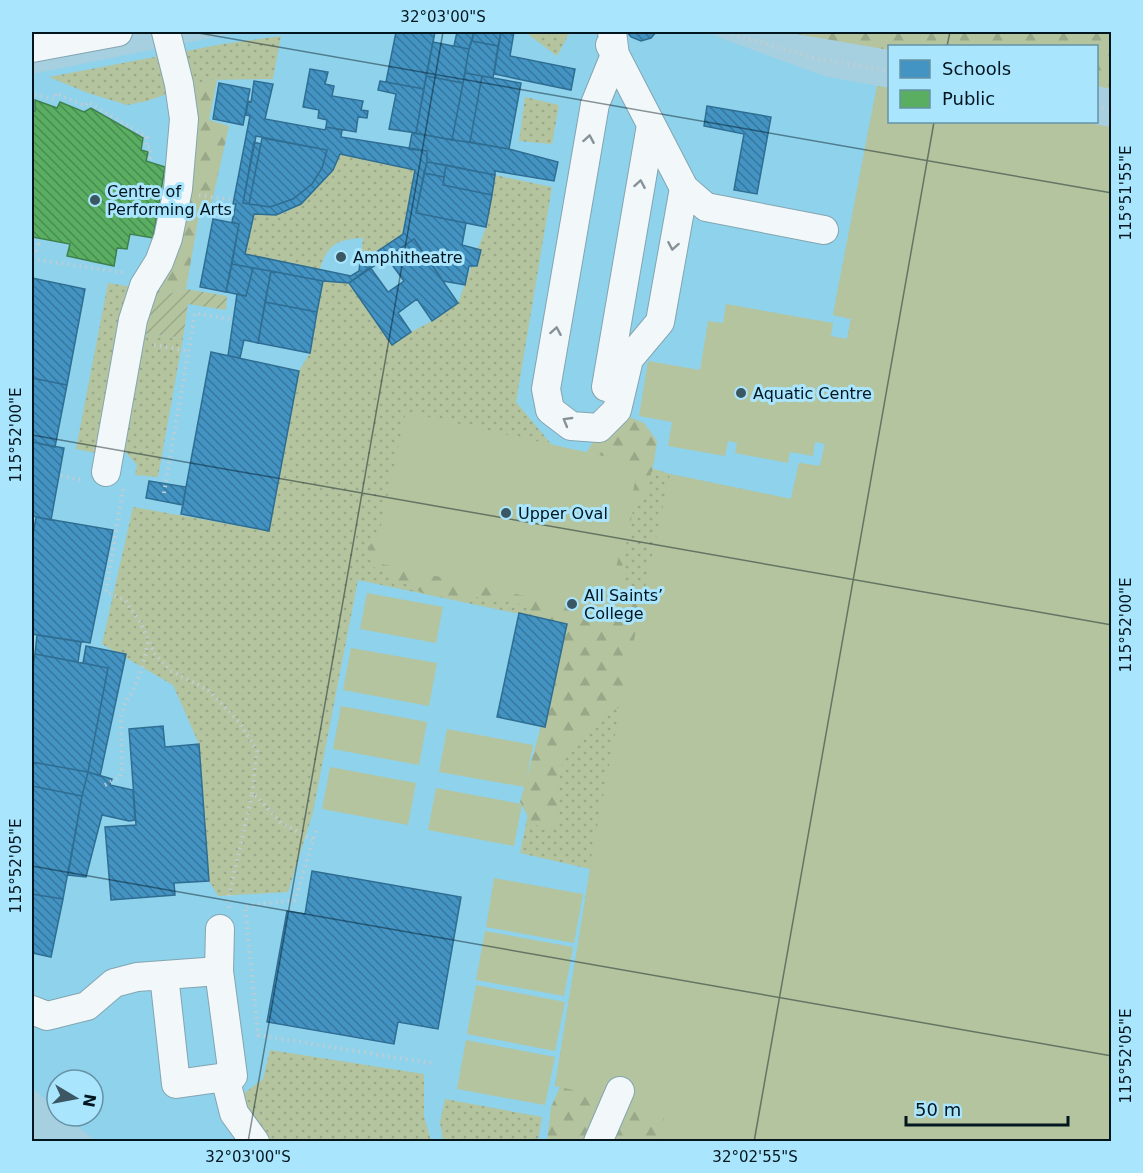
<svg xmlns="http://www.w3.org/2000/svg" width="1143" height="1173" font-family="'DejaVu Sans',sans-serif">
<style>
.built{fill:#8fd2ec}
.grass{fill:url(#grass-dots)}
.forest{fill:url(#forest-firs)}
.garden{fill:url(#garden-furrows)}
.pitch{fill:#b4c49e}
.schools{fill:url(#schools-back-hatch);stroke:#2f6e92;stroke-width:1.5;fill-rule:evenodd}
.public{fill:url(#public-back-hatch);stroke:#3f804d;stroke-width:1.5}
.lines{fill:none;stroke-linecap:round;stroke-linejoin:round}
.minor-casing{stroke:#83a5b1;stroke-width:30}
.path{stroke:#c0cdd2;stroke-width:4;stroke-dasharray:1.5 4.5;stroke-linecap:butt}
.minor{stroke:#f2f8fa;stroke-width:28}
.oneway{stroke:#869297}
.ticks{fill:none;stroke:#01161f;stroke-width:1.5;stroke-opacity:0.45}
.poi-dot{fill:#3b5763;stroke:#aae5fe;stroke-width:2}
.labels{text-anchor:middle;dominant-baseline:central;stroke-width:6;stroke-linejoin:round;paint-order:stroke}
.poi-label{font-size:16px;fill:#01161f;stroke:#aae5fe;text-anchor:start}
.neatline{fill:none;stroke:#01161f;stroke-width:2}
.ticks-label{font-size:15px;text-anchor:middle;fill:#01161f}
</style>
<defs>
<pattern id="grass-dots" width="8" height="8" patternUnits="userSpaceOnUse" patternTransform="scale(1.5)"><rect width="8" height="8" fill="#b4c49e"/><path d="M2 2h.1M6 6h.1" fill="none" stroke="#99a888" stroke-width="1.8" stroke-linecap="round"/></pattern>
<pattern id="forest-firs" width="22" height="20" patternUnits="userSpaceOnUse" patternTransform="scale(1.5)"><rect width="22" height="20" fill="#b4c49e"/><path d="M5 1l3.5 6h-7zM16 11l3.5 6h-7z" fill="#99a888"/></pattern>
<pattern id="garden-furrows" width="10" height="10" patternUnits="userSpaceOnUse" patternTransform="scale(1.5)"><rect width="10" height="10" fill="#b4c49e"/><path d="M-1 1l2-2M0 10L10 0M9 11l2-2" fill="none" stroke="#99a888"/></pattern>
<pattern id="schools-back-hatch" width="6" height="6" patternUnits="userSpaceOnUse" patternTransform="scale(1.5)"><rect width="6" height="6" fill="#4393c3"/><path d="M-1 5l2 2M0 0l6 6M5-1l2 2" fill="none" stroke="#36779e"/></pattern>
<pattern id="public-back-hatch" width="6" height="6" patternUnits="userSpaceOnUse" patternTransform="scale(1.5)"><rect width="6" height="6" fill="#5aae61"/><path d="M-1 5l2 2M0 0l6 6M5-1l2 2" fill="none" stroke="#488d4f"/></pattern>
</defs>
<rect width="100%" height="100%" fill="#a6d0e0"/>
<path class="built" d="M240,32H709L718,37L824,76L889,88L890,122H1080L1111,127V1141H96L65,1116H93V1080H57V1109L32,1088V74Z"/>
<path class="grass" d="M525,32H570L557,56Z
M281,36L273,79L207,80L147,101L127,105L88,93L49,77L223,44Z
M877,86L889,88L890,122H1080L1111,127V1141L665,1110L555,1086L590,869L520,853L567,624L358,580L313,812L288,892L218,896L209,881L199,744L173,685L102,644L133,507L269,531L299,371L310,353L323,281L349,283L392,345L411,332L432,321L458,303L486,227L495,175L552,187L516,402L552,445L639,464L670,474L791,499L799,463L820,466L851,319L833,315Z
M525,97L559,105L552,144L519,141Z
M340,154L415,170L403,234L360,263L363,238C339,239 327,244 320,269L245,254L254,214C261,214 270,216 277,215C305,208 328,178 340,154Z
M108,283L127,286L134,291L96,453L76,449Z
M142,333L183,338L158,477L135,475L137,465L121,447Z
M270,1050L424,1074V1116L431,1141H270L245,1116L239,1097L263,1079Z
M445,1099L542,1117L538,1141H443L440,1122Z"/>
<path class="forest" d="M785,32H1111V89L1097,86L1096,46H890L889,50Z
M207,80H217L209,120L229,126L211,206L199,215L186,289L165,295L153,286L183,88Z
M629,417L644,423L657,441L654,462L645,496L633,510L623,560L622,581L632,589L670,594L641,709L612,708L587,728L578,744L565,754L558,783L557,821L549,829L532,824L520,802L540,730L542,699V632L526,605L480,597L457,600L422,593L374,567L368,547L386,529L586,453L608,419Z
M613,1052L703,1142H547L551,1107L560,1087Z"/>
<path class="garden" d="M153,286L165,295L186,289L227,296L226,310L188,304L183,338L142,333Z"/>
<path class="pitch" d="M877,86L889,88L890,122H1080L1111,127V1141H660L665,1110L555,1086L588,883L592,852L636,630L670,474L791,499L799,463L820,466L825,444L815,442L813,456L790,452L788,463L735,453L737,443L728,441L725,456L668,446L672,422L639,416L648,361L700,370L708,321L723,323L726,304L833,323L831,336L847,339L851,319L833,315Z
M406,412L639,464L606,614L373,562Z
M367,593L443,607L436,643L360,629Z
M351,648L437,663L429,706L343,690Z
M341,706L427,722L419,765L333,749Z
M447,729L533,745L525,787L439,772Z
M330,767L416,783L408,825L322,809Z
M436,788L522,804L514,846L428,830Z
M494,878L583,894L574,943L486,927Z
M485,931L573,947L564,996L476,980Z
M476,985L565,1002L555,1051L467,1034Z
M466,1040L555,1057L545,1105L457,1089Z"/>
<path class="schools" d="M396,32H435L424,89L386,82Z
M457,32H474L469,49L454,46Z
M474,32H501L498,46L472,41Z
M501,32H514L510,56L575,69L571,90L494,74Z
M627,32H656L651,38L641,41L631,37Z
M472,41L498,46L493,78L465,73L469,49Z
M433,42L469,49L463,83L426,76Z
M310,69L328,72L325,84L334,86L332,96L363,101L361,110L368,111L367,118L358,117L356,132L326,127L327,120L318,118L319,110L303,107Z
M465,73L482,76L470,142L452,140Z
M426,76L463,83L452,140L416,133Z
M482,76L521,83L509,149L470,142Z
M254,81L273,84L265,119L325,130L326,127L342,130L341,137L427,151V162L416,213L466,223L462,245L481,250L477,266H469L465,285L443,281L414,239L349,283L323,281L232,264L239,224L232,222L236,204H233L250,116L246,115L248,101L251,102ZM256,136L327,150L322,168L312,184L293,199L270,207L243,203ZM340,154L415,170L403,234L360,263L359,271L351,276L245,254L254,214L276,215L301,204L333,170Z
M380,81L424,89L416,133L389,129L396,94L378,90Z
M219,83L250,89L243,125L213,119Z
M707,106L771,117L757,194L734,190L744,134L704,126Z
M412,133L509,149L558,162L554,181L495,171V175L427,162V151L409,149Z
M262,138L327,150L322,168L312,184L293,199L270,207L249,204Z
M254,142L261,144L249,204L243,203Z
M427,162L446,165L444,177L424,173Z
M446,165L495,175L492,195L443,185Z
M424,173L444,177L443,185L492,195L486,227L416,213Z
M213,219L239,224L226,292L200,287Z
M414,239L458,303L432,321L417,299L398,313L411,332L392,345L349,283L370,267L388,292L404,281L387,258Z
M232,264L253,268L246,296L226,292Z
M253,268L271,271L258,343L244,340L240,358L228,356L237,294L246,296Z
M271,271L323,281L317,312L265,302Z
M32,278L85,289L67,385L32,378Z
M265,302L317,312L310,353L258,343Z
M211,352L299,371L269,531L181,514Z
M32,378L67,385L55,447L32,442Z
M32,442L64,448L51,520L32,516Z
M149,481L186,487L183,505L146,498Z
M36,517L113,530L90,643L32,634V540Z
M519,613L567,624L545,727L497,717Z
M37,635L81,642L78,662L35,654Z
M86,646L126,654L100,776L88,772L108,668L83,663Z
M35,654L108,668L88,772L32,762V671Z
M163,726L165,747L199,744L209,881L174,883L175,895L111,900L105,827L136,825L129,729Z
M32,762L88,772L82,796L32,786Z
M88,772L112,779L110,785L133,790L135,820L129,821L102,815L86,877L68,875L82,796Z
M32,786L82,796L63,899L32,894Z
M312,871L461,897L438,1029L398,1022L394,1044L267,1022L287,911L305,914Z
M32,894L63,899L51,957L32,953Z"/>
<path class="public" d="M35,100L57,108L60,102L84,112L91,108L143,138L141,150L148,152L146,161L165,167L153,238L130,234L127,249L117,248L114,266L67,256L70,244L32,237V111H35Z"/>
<g class="lines">
<g class="minor-casing">
<path id="minor" d="M612,32L615,55L595,104L546,389L550,410L571,426L599,428L617,410L629,359L660,322L684,188
M610,45L684,188L706,207L824,230
M32,48L118,32
M606,387L651,125
M106,472L133,320L144,286L159,262L168,238L178,189L184,119L179,84L166,32
M219,971L220,929
M32,1010L47,1016L87,1006L114,983L137,977L219,971L233,1076L176,1084L164,975
M225,1077L234,1113L255,1142
M598,1142L620,1091"/>
</g>
<path class="path" d="M726,32L818,59L890,71
M32,97V94L55,99L56,93L85,106L88,102L147,137L146,147L151,148L150,158H146
M1096,108L1112,110
M199,195L234,200
M32,243L38,244L36,254L32,253
M32,259L126,273
M154,345L188,351
M61,476L84,480
M123,489L106,592L125,600L140,622L155,654L171,671L208,690L239,722L257,751L252,794
M164,493L195,313L233,320
M105,785L120,777L122,771L121,717L125,702L132,693L142,669L148,642
M316,831L295,900L245,906L258,1035L436,1064
M229,908V896L252,794L257,797L281,823L313,840"/>
<use href="#minor" class="minor"/>
</g>
<defs><path id="oneway-chevron" d="M-2-3.5L2.5 0L-2 3.5" fill="none" stroke-width="1.6" stroke-linecap="round" stroke-linejoin="round" transform="scale(1.5)"/></defs>
<g class="oneway">
<use href="#oneway-chevron" transform="translate(589 139) rotate(-80)"/>
<use href="#oneway-chevron" transform="translate(640 184) rotate(-80)"/>
<use href="#oneway-chevron" transform="translate(673 246) rotate(100)"/>
<use href="#oneway-chevron" transform="translate(556 331) rotate(-80)"/>
<use href="#oneway-chevron" transform="translate(567 421) rotate(-150)"/>
</g>
<path class="ticks" d="M193,32L1112,193M947,46L950,32M32,435L1112,625M32,866L1112,1056M248,1142L443,32M754,1142L934,122"/>
<g class="poi-dot">
<circle cx="95" cy="200" r="6"/>
<circle cx="341" cy="257" r="6"/>
<circle cx="741" cy="393" r="6"/>
<circle cx="506" cy="513" r="6"/>
<circle cx="572" cy="604" r="6"/>
</g>
<g class="labels">
<g class="poi-label">
<text x="107" y="191">Centre of<tspan x="107" dy="18">Performing Arts</tspan></text>
<text x="353" y="257">Amphitheatre</text>
<text x="753" y="393">Aquatic Centre</text>
<text x="518" y="513">Upper Oval</text>
<text x="584" y="595">All Saints’<tspan x="584" dy="18">College</tspan></text>
</g>
</g>
<rect width="1143" height="1173" fill="none" stroke="#aae5fe" stroke-width="66"/>
<rect x="888" y="45" width="210" height="78" fill="#aae5fe" stroke="#6692a5" stroke-width="1.5"/>
<rect x="900" y="60" width="30" height="18" fill="#4393c3" stroke="#6692a5" stroke-width="1.5"/>
<text x="942" y="75" font-size="18" fill="#01161f">Schools</text>
<rect x="900" y="90" width="30" height="18" fill="#5aae61" stroke="#6692a5" stroke-width="1.5"/>
<text x="942" y="105" font-size="18" fill="#01161f">Public</text>
<g transform="translate(75 1098) rotate(100)"><circle r="28" fill="#aae5fe" stroke="#6692a5" stroke-width="1.5"/>
<path d="M0-4.5L10 22L0 15L-10 22Z" fill="#3b5763"/>
<text y="-9" font-size="16" font-weight="bold" text-anchor="middle" fill="#01161f">N</text>
</g>
<path d="M906 1116v9h162v-9" fill="none" stroke="#01161f" stroke-width="3"/>
<text x="915" y="1116" font-size="18" fill="#01161f" stroke="#aae5fe" stroke-width="4.5" paint-order="stroke">50 m</text>
<rect x="33" y="33" width="1077" height="1107" class="neatline"/>
<g class="ticks-label">
<text x="443" y="22">32°03'00"S</text>
<text transform="translate(1126 193) rotate(-90)" y="5">115°51'55"E</text>
<text transform="translate(16 435) rotate(-90)" y="5">115°52'00"E</text>
<text transform="translate(1126 625) rotate(-90)" y="5">115°52'00"E</text>
<text transform="translate(16 866) rotate(-90)" y="5">115°52'05"E</text>
<text transform="translate(1126 1056) rotate(-90)" y="5">115°52'05"E</text>
<text x="248" y="1162">32°03'00"S</text>
<text x="755" y="1162">32°02'55"S</text>
</g>
</svg>
